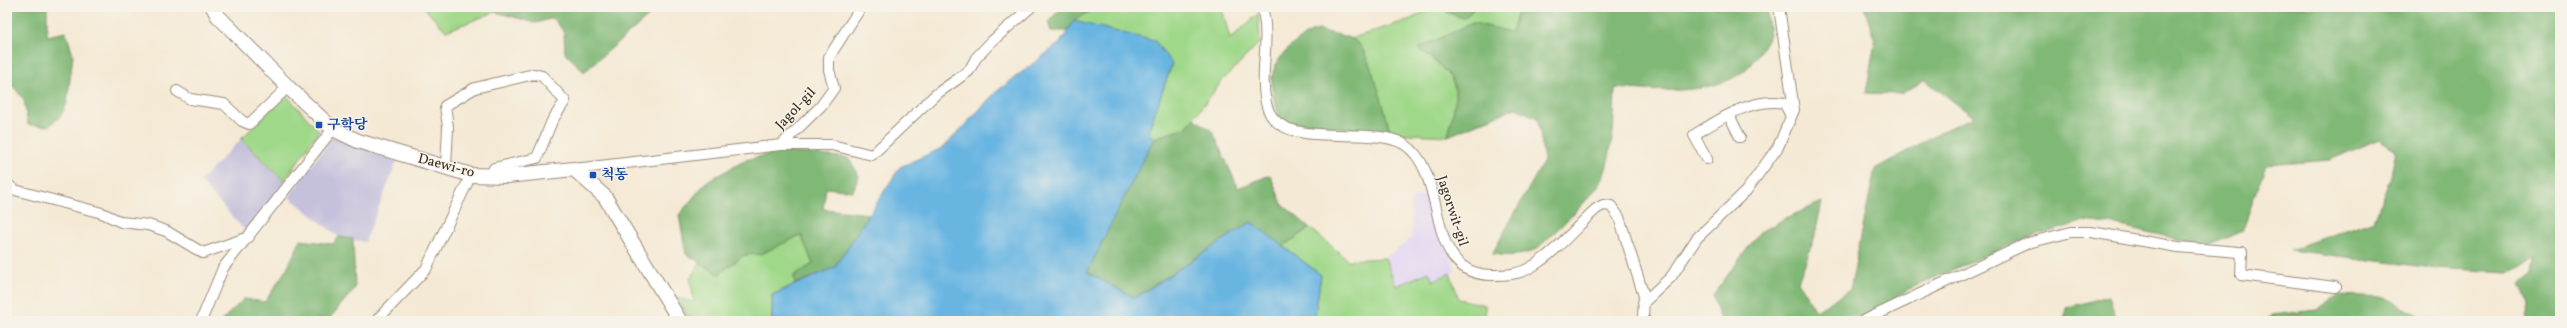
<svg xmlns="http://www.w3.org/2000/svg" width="2567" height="328" font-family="Vollkorn,'Noto Serif KR',serif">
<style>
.built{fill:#e1d4f4}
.industrial{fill:#c5c0db}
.green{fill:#a0d88a;stroke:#6e8154}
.forest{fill:#80b876;stroke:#5e714a}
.water{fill:#69b5e2;stroke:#527080}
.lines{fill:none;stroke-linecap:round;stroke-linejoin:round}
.minor-casing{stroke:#988a79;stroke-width:12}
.secondary-casing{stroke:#988a79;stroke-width:16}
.minor{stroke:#fff;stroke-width:10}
.secondary{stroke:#fff;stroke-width:14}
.transit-dot{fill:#1a4fb4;stroke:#f7f3e8;stroke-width:1.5}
.labels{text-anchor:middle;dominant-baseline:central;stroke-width:3;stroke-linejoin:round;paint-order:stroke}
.street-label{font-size:14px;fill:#3b2a1e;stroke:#f7f3e8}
.transit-label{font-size:14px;font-weight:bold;fill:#164399;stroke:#f7f3e8;text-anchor:start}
</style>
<rect width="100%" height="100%" fill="#f7f3e8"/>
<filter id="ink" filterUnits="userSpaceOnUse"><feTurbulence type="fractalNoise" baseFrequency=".025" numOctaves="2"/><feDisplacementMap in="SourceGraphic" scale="8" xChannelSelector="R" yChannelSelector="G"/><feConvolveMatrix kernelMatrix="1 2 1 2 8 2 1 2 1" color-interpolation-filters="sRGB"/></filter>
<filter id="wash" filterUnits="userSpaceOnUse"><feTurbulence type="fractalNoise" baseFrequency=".012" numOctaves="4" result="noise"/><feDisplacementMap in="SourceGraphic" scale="16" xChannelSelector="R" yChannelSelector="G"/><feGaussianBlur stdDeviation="0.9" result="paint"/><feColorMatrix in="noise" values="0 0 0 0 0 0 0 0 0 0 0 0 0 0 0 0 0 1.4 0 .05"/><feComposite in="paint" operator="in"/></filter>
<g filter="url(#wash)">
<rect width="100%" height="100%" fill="#f4e9d4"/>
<path class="built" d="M1428,194L1456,271L1433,281L1429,272L1396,287L1385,258L1412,238L1411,198Z"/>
<path class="industrial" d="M333,136L397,161L365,242L339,237L289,197Z
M241,139L287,185L247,233L200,181Z"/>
<path class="green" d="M423,7H492L495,12L446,31Z
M1096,7H1219L1223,12L1230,39L1258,14L1260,42L1222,81L1186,128L1154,138L1148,132L1172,64L1074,21Z
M1434,7H1447L1446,12L1464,18L1476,7H1519L1512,33L1473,23L1419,48C1461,83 1460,83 1448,136L1390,133C1385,110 1369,51 1350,39L1411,19Z
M286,95L319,131L284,181L241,139Z
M1310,228L1348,260L1385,258L1396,286L1429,272L1433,281L1450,273L1459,299L1485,305L1486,321H1314L1321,275L1283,246Z
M801,234L813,264L794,275L795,284L772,295V321H691L676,298L694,302L690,278L700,263L719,274L744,255L761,254Z"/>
<path class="forest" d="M7,7H47V36L66,32L73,55L67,103L61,116L49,126L28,125L24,100L13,86L7,95Z
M492,7H659L584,72L565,53L564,32L553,18L536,23L495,12Z
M1062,7H1096L1074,21L1067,31H1051L1048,22Z
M1447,7H1476L1464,18L1446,12Z
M1519,7H1766L1770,35C1763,45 1755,61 1745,70C1714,96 1653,91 1615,88C1614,121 1614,146 1603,178C1599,190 1548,240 1536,249C1523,257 1506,256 1492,254L1544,161L1538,118L1515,108L1448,136C1460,83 1461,82 1419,48L1473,23L1512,32Z
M1864,7H2560V321H2525L2530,304L2521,285L2534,275L2536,260L2509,272L2434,268L2290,250L2374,220L2391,176L2396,150L2379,139L2330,160L2266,165L2242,231L2208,246L2121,226L2085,221L2017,242L1974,260L1907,290L1873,312L1853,321H1720L1713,295L1759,233L1784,219L1822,202L1814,239L1798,282L1816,311L1850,290L1875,169L1942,131L1974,117L1925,80L1901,94L1866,93L1875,41Z
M1320,30C1332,34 1348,35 1358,43C1369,53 1387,116 1390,133L1281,121C1268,87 1265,67 1296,42C1304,36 1310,31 1320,30Z
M1194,118L1213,132L1238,188L1270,175L1282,204L1310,228L1283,246L1251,222L1134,298L1087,272L1154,138L1186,128Z
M782,151L849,158L859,176L853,191L826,188L823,209L869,214L835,267L795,284L794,276L813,264L801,235L761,254L744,255L719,274L686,254L679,215L706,182L746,160Z
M339,237L353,239L355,288L330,318L300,321H221L244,299L265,302L286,270L301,240L332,244Z
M2338,295L2385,297L2421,317L2457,321H2265L2272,315L2317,310Z
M2109,296L2115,318L2120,321H2064L2066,308Z"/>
<path class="water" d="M1074,21L1155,41L1172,64L1148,132L1154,138L1087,272L1135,298L1251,222L1321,275L1314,321H772V295L835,267L900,167L944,147L996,92L1060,43Z"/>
</g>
<g filter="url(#ink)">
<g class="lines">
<g class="minor-casing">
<path id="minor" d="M1262,7C1271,41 1259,71 1266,103C1276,154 1369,123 1404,144C1451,174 1421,273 1490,275C1506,275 1519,275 1533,266C1557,251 1575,228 1596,209L1603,205L1611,206L1619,217L1644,296L1643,318L1646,321
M177,91L190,99L224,104L242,121L249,124L288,87
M1729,115L1740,137
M781,145L821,106L834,88L829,70V57L861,7
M1707,159L1694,135C1720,119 1752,97 1784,103L1791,116
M446,167L448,127L445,106L475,88L534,74L542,76L565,101L552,121L537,158L494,168L491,175
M574,169L781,145H832L872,155L935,95L969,71L976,58L991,42L1031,7
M7,184L15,190L102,213L121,222L148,225L166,231L203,253L249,237
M2242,252L2241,275L2335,287
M1643,303L1671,277L1697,238L1746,191L1778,147L1794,110L1779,7
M201,321L223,268L333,129
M376,321L426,269L471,175
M1863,321L2028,243L2071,232H2091L2178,247L2239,252"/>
</g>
<g class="secondary-casing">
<path id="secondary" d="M213,7L218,16L288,87L333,129L358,141L471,175L507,176L574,169L605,197L680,321"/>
</g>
<use href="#minor" class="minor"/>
<use href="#secondary" class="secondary"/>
</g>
</g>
<g class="transit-dot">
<rect x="315" y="121" width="8" height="8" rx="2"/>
<rect x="589" y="171" width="8" height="8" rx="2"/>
</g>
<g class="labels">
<g class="street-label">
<text transform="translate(796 109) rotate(-47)">Jagol-gil</text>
<text transform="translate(446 166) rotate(15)">Daewi-ro</text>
<text transform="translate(1452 211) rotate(72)">Jagorwit-gil</text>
</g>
<g class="transit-label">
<text x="327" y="125">구학당</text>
<text x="601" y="175">척동</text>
</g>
</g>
<rect width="2567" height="328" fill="none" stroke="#f7f3e8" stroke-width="24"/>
</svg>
